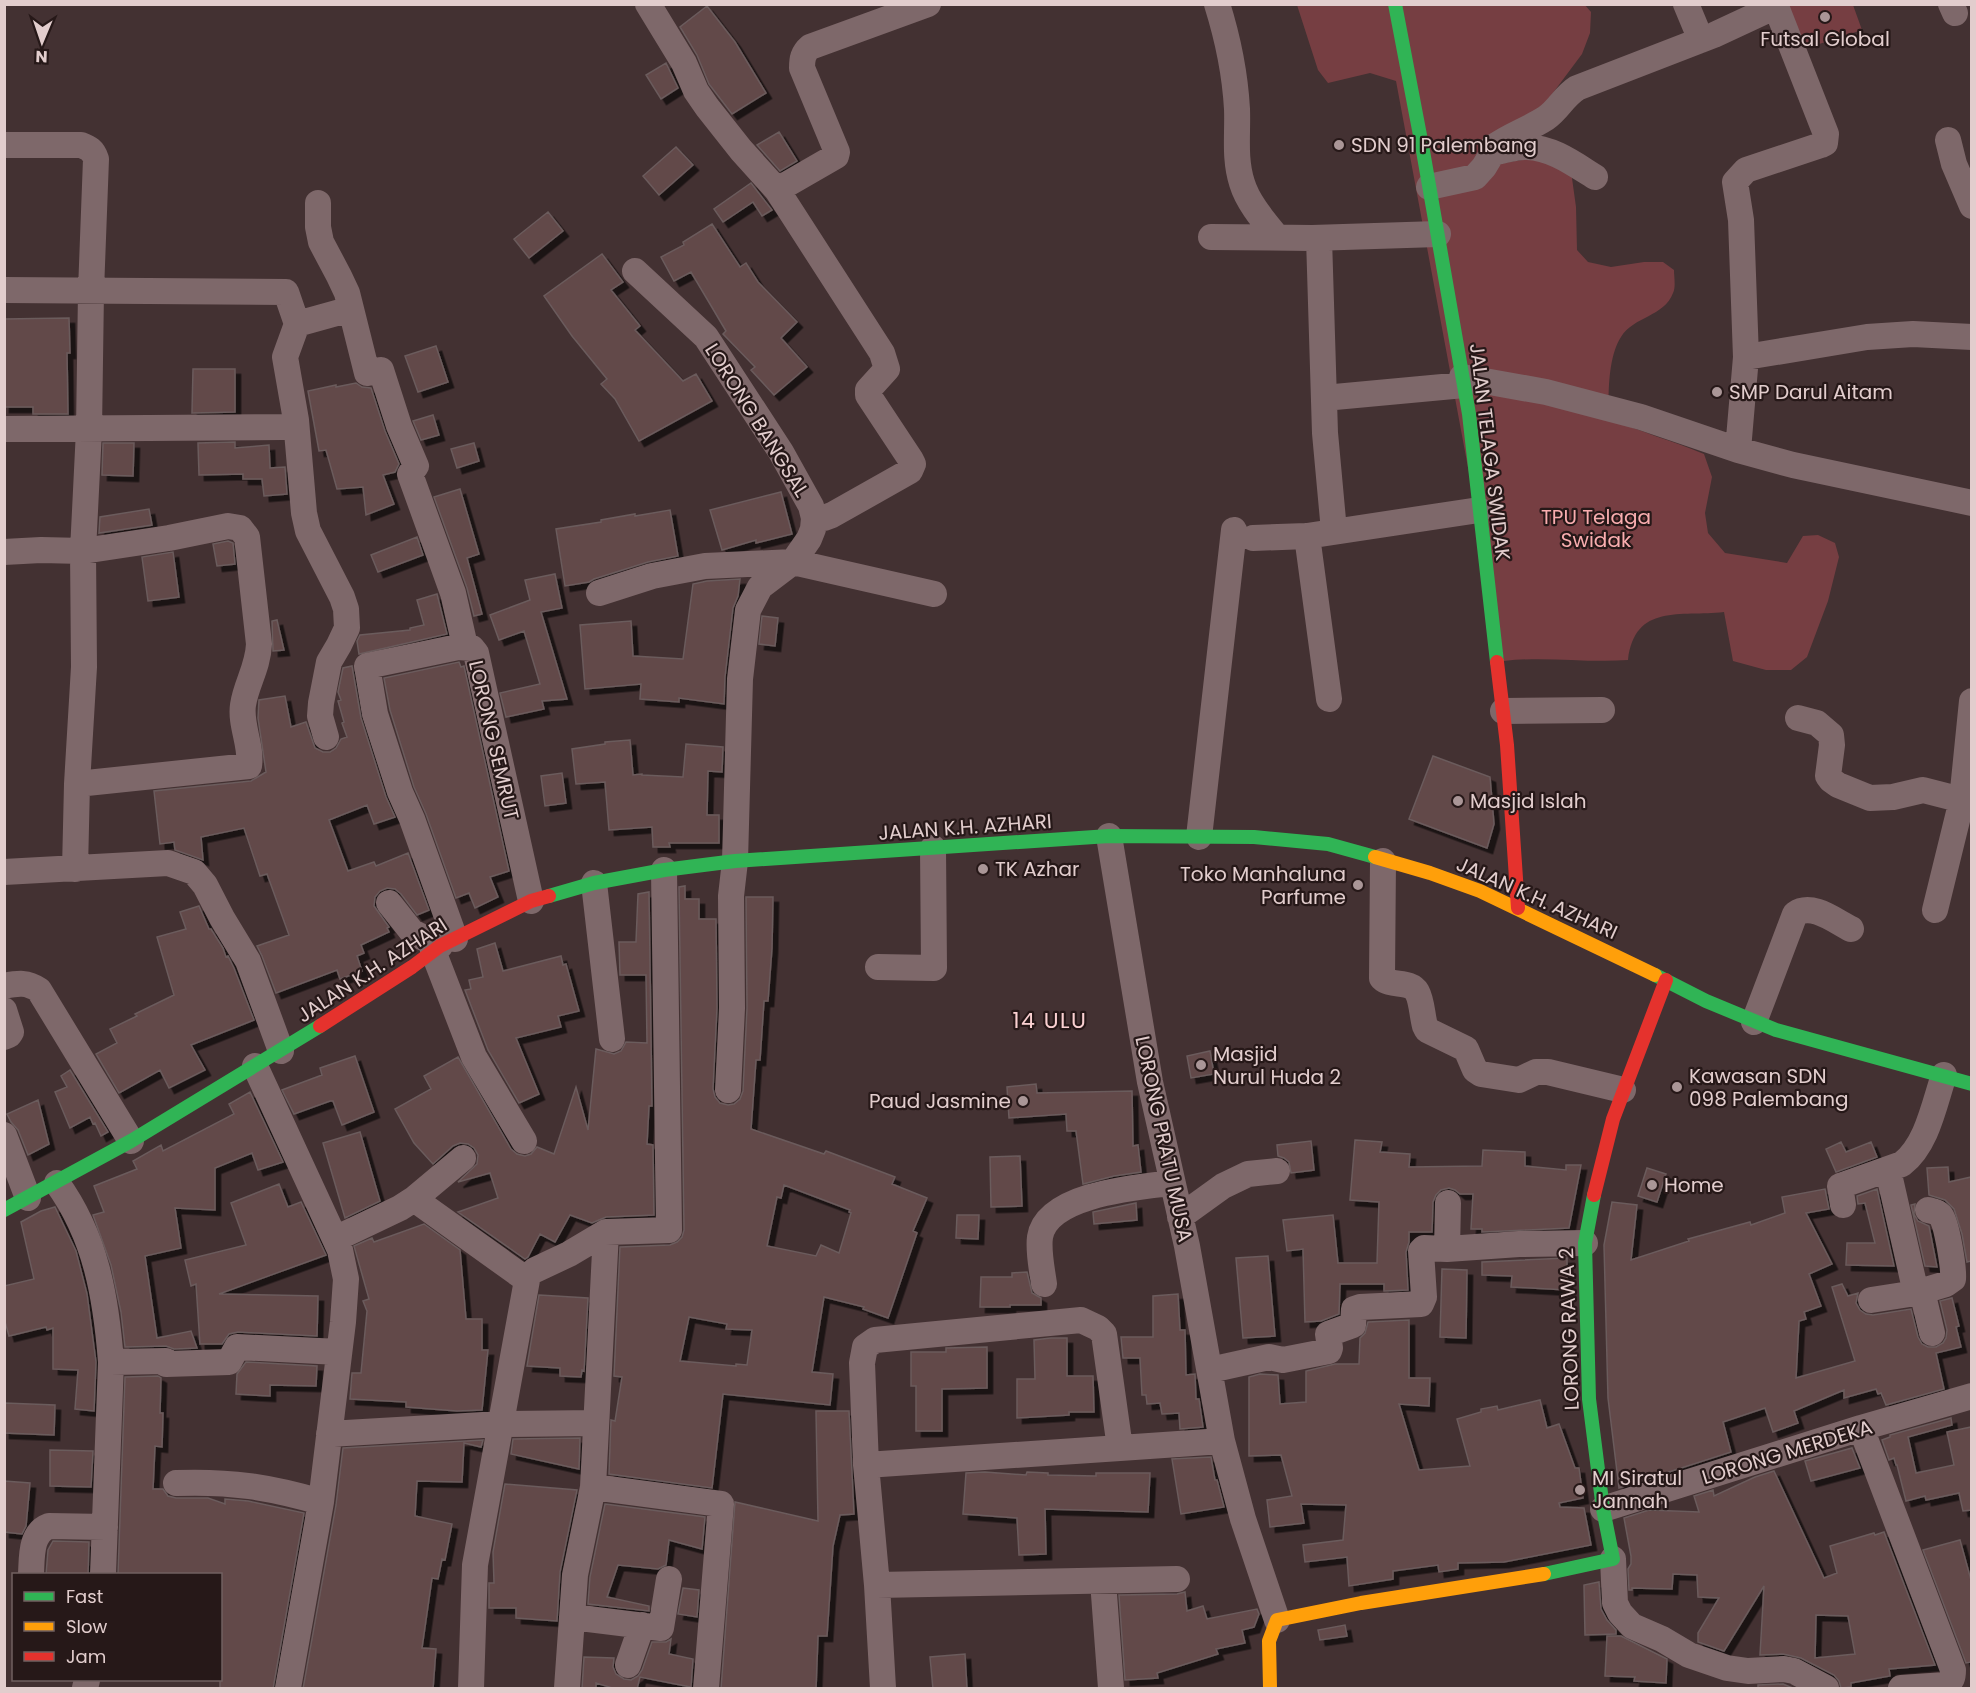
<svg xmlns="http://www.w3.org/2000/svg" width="1976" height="1693" font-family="Poppins,sans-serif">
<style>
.green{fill:#763e42}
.building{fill:#62484a;stroke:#6b5b5c;stroke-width:1.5;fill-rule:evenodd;filter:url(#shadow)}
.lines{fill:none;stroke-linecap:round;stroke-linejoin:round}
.street{stroke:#7e686a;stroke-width:26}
.fast{stroke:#30b455;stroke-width:14}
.slow{stroke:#ff9f0a;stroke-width:14}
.jam{stroke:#e5322d;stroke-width:14}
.poi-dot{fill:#aa9697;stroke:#261818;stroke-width:2}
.labels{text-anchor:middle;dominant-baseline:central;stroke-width:4.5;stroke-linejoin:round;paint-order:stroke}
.poi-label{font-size:20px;fill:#e2cdcd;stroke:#261818;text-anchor:start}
.street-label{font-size:20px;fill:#e2cdcd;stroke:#261818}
.park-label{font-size:20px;fill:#f9adaf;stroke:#261818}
.quarter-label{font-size:22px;letter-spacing:1.5px;fill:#fad0d1;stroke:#261818}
</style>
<defs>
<filter id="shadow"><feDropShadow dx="5.5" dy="5.5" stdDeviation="0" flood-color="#0009"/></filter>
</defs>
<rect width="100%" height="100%" fill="#433132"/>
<path class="green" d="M1584,4L1591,12L1590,33L1582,54L1500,164C1528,158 1546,156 1571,171L1576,207L1577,250L1588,262L1611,267L1644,262H1663L1674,270C1674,277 1676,287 1673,293C1664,317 1634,316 1621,337C1608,357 1608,394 1609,418C1640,432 1673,441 1704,454L1712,477L1705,513L1708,533L1725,553L1787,563L1803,536L1818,535L1835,543L1839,557L1828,601L1807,657L1791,670H1766L1733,661L1724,612C1680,617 1635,603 1628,660C1586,663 1546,656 1504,661L1396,81L1370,73L1328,83L1318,70L1297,5Z
M1788,5H1853L1862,30L1804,49Z"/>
<path class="building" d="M707,6L735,42L766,93L732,114L709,84L697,55L680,27Z
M666,63L678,88L661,99L646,75Z
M779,132L797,161L780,171L757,145Z
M676,147L693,165L659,195L643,176Z
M751,183L772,210L762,216L753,202L723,222L714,209Z
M548,212L563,231L529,258L514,239Z
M712,224L740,267L746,263L758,282L797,322L781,338L807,367L774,395L751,370L755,367L723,334L726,331L691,272L674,281L661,257L684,245L683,242Z
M602,254L623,282L611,290L640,326L635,330L683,381L696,374L712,401L639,441L615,399L601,384L607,379L572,336L544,296Z
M69,318L70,353H67L68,414H33V407H4V319Z
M436,346L448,382L418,392L405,356Z
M193,369H235V412L192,413Z
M356,383L362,387L371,388L385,431L399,464L395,472L383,475L394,504L366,515L363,487L337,489L326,450L319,451L308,391L336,385V387Z
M433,415L439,435L421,440L413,421Z
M235,442V448L269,445L270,468L285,467L287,494L264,496L262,479H243V474L199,475L198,443Z
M103,443H134L133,476L102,475Z
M474,443L479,461L457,468L451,449Z
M460,489L479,554L467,558L482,614L474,616L467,588L434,497Z
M781,492L792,534L756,543V540L722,550L710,510Z
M149,509L152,525L99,533L100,517Z
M670,510L678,556L648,562L594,579L589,582L565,586L556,529L601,522V520L635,514V516Z
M417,537L423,555L378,572L371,555Z
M228,541L233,543L235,564L217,566L213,544Z
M173,552L179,597L148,601L142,557Z
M555,574L562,608L541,612L567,699L542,701L544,709L506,717L500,693L540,684L524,631L499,640L490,615L530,600L525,580Z
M740,579L738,596L733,608L725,677L724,704L679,698V702L640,699L641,684L585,689L580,625L631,621L633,656L683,659L693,584L707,581Z
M437,594L447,634L359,654L357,641L360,635L410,630V628L424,625L417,600Z
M762,616L778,618L775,646L759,644Z
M277,620L284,650L273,651L272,621Z
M459,662L461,667L464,666L509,871L490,877L498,897L475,908L469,893L456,898L426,814L414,787L390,710L384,678Z
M352,666L361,718L386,797L395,817L374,824L367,805L329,820L348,871L374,862L376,866L408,853L429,910L417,915L401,894L395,889L387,888L380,891L375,897L374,906L389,927L387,928L389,932L361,945L364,953L357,956L362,971L340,979L337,970L276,993L262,956L257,946L289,935L267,874L260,876L244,828L201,837L203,860L175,850L174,842L160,844L154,791L251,781L266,772L258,718L259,700L285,696L291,727L306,722L315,748L323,752H330L336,748L341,739L347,737L342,723L344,722L338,701L341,700L338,692L343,668Z
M630,740L633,775L642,774V775L683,777L686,744L723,747L722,772L708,771L707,815H719V843H669L670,847H653L652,827L609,830L605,782L576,784L572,749L605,744V742Z
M1433,756L1490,777L1494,824L1487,848L1409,819Z
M562,773L566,803L545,806L541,776Z
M685,886V899H699V919H716L717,1008L713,1089L715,1097L720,1103L728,1105L734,1104L740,1099L743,1091L747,1008L746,897H773L772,948L768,1001H764L760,1060H756L751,1129L824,1154L826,1151L895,1177L892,1184L927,1198L913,1231L917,1233L888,1318L863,1309L864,1307L824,1297L812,1372L833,1374L830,1405L723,1394L712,1488L609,1474L611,1420L615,1421L622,1377L614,1376L620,1247L670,1245L677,1242L682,1237L684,1230L679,887ZM784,1185L850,1210L849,1212L851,1213L839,1253L821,1245L816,1256L767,1246L777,1197L781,1198ZM689,1317L727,1324L726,1329L752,1330L747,1365L736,1364V1366L680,1361Z
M649,892L652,1106H649L647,1144L653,1145L654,1215L606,1217L592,1223L570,1215L555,1242L540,1234L528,1257L525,1259L458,1212L498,1198L490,1173L458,1182L477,1164L478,1155L474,1148L468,1144L460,1143L453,1146L433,1164L414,1143L395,1109L431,1089L424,1076L458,1057L511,1149L517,1154L525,1156L531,1154L537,1147L554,1154L576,1087L588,1130L596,1049L614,1054L621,1051L626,1042L647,1043L646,975H620L619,942H636L638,894Z
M199,906L209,929H211L223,948L226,957L228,956L234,968L254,1020L191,1045L205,1070L169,1088L160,1070L119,1093L96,1054L117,1043L110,1029L137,1016L135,1014L174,995L157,937L186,929L180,912Z
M495,943L503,971L561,956L563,965L566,964L579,1011L558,1016L561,1027L516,1038L539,1094L519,1103L488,1050L465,990L471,989L469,980L483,977L477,949Z
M1210,1051L1214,1074L1191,1078L1187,1056Z
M355,1056L374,1112L342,1125L333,1101H330L294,1114L282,1090L322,1075L320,1068Z
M70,1070L108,1132L101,1136L95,1123L93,1124L90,1117L70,1128L55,1092L67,1087L61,1076Z
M1036,1084L1037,1093L1132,1091L1133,1146L1138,1145L1141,1172L1114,1176L1083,1184L1076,1131H1067L1066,1114L1009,1118L1007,1087Z
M250,1092L283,1162L258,1170L252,1153L215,1168V1210L175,1208L181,1248L145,1256L157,1338L191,1331L197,1348L174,1349L166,1346L125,1347L121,1312L111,1265L93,1215L104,1212L94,1186L137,1169L133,1161L161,1145L163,1151L234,1114L229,1104Z
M38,1100L49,1144L28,1155L18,1130L11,1122L7,1114Z
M360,1132L380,1201L345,1218L323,1143Z
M1355,1140L1382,1142L1380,1152L1410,1154L1409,1167L1482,1166L1483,1150L1525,1152V1166L1566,1170V1165H1581L1569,1228L1482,1232V1229H1471L1473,1194H1460L1455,1190L1449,1188L1441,1190L1436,1195L1433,1202L1432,1232H1409V1242L1406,1252L1408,1290L1384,1291V1284H1340L1339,1314L1321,1321L1305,1322L1303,1249L1287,1251L1283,1220L1333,1215L1338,1263H1377L1379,1202L1350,1200Z
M1311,1141L1314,1170L1291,1173L1289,1162L1284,1158L1278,1156L1277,1145Z
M1841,1142L1846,1152L1871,1142L1877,1157L1836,1172L1826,1149Z
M1020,1156L1022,1206L991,1207L990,1157Z
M1948,1167L1949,1182L1971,1177V1261L1967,1262L1962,1234L1954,1209L1945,1200L1929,1195L1927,1168Z
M1647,1168L1666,1174L1657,1202L1638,1196Z
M279,1184L288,1207L301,1202L326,1255L219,1294L318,1296L317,1336L238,1332L229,1334L222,1344H200L196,1284L191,1286L185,1260L246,1245L231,1203Z
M1825,1189L1829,1209L1806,1213L1832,1264L1809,1274L1821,1306L1804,1312L1806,1319L1799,1321L1796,1378L1855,1361L1832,1287L1842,1284L1848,1296L1858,1293L1856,1303L1860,1310L1866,1314L1873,1315L1911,1309L1918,1337L1922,1344L1928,1347H1936L1943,1343L1946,1338L1947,1330L1940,1301L1952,1298L1959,1326L1956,1327L1961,1347L1936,1353L1944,1389L1886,1405L1881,1393L1878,1394L1876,1389L1844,1398V1390L1794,1411L1798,1423L1773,1432L1765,1408L1723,1422L1731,1452L1619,1488L1608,1398L1604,1245L1612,1202L1637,1205L1631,1260L1689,1241L1688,1239L1750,1222L1751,1225L1785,1213L1782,1197Z
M1877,1189L1894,1266L1846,1265L1847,1243H1875L1865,1203L1858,1204L1857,1196Z
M1136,1203L1137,1220L1094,1224L1093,1212Z
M1915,1204L1914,1214L1918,1221L1929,1226L1937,1267L1925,1266L1911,1205Z
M55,1207L76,1251L87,1294L96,1362L94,1411L75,1409L78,1370L53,1369V1328L47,1330L46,1327L9,1336L4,1318V1286L34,1279L21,1222L41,1211Z
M957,1215H979L978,1239L956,1238Z
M424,1224L460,1250L466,1319H482V1350H488L482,1410L457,1411L406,1407V1402L350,1399L352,1373H361L367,1311L363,1301L369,1299L354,1246L372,1238L374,1242Z
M1268,1256L1275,1336L1243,1338L1236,1258Z
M1567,1258V1290L1511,1287L1512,1276L1482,1275V1262Z
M1442,1269L1467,1270L1466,1338L1440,1337Z
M1027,1272L1032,1293L1041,1298V1305H1010V1307H980L981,1277H1012V1273Z
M1178,1294L1180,1330H1185L1186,1375L1195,1374L1196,1399H1199L1203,1427L1180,1429L1179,1413L1162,1414L1160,1403L1147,1404L1146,1395H1142L1140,1358H1123L1121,1337H1153V1296Z
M539,1295L588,1298L584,1371L582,1370L581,1377L560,1376V1368L527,1366Z
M1409,1320V1378H1430L1429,1406L1399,1404L1419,1470L1470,1466L1457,1419L1481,1412V1409L1497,1406L1498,1410L1540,1400L1547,1428L1559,1424L1575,1468H1579L1583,1498L1559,1503L1560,1507L1584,1508L1591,1545L1504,1562L1458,1563V1569L1439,1572L1438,1565L1393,1571V1579L1349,1586L1347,1557L1305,1562L1303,1545L1343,1540L1346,1505L1301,1504L1304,1523L1270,1527L1267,1500L1292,1496L1281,1455L1249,1456V1377L1260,1374L1278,1375L1280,1404L1306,1402V1371L1335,1364H1359L1360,1338L1365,1333L1368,1322Z
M1051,1338H1067V1376H1093L1094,1412H1069V1415L1017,1418V1379H1035L1034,1340Z
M987,1347V1388L942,1389V1431H916V1386H911V1352H946V1348Z
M246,1362L317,1366L316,1386L270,1385V1396L236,1394L237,1374Z
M158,1376L161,1378L160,1413H163L162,1447L155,1446L153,1489H163L168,1496L176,1498H208L225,1504V1499L248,1501L304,1513L273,1689H220V1575H118L125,1377Z
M4,1403L55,1405L54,1435L4,1433Z
M816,1411H849L854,1514L840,1515L833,1546L827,1636H818L816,1689H721L735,1502L818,1521Z
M1951,1418L1952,1425L1908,1437L1916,1473L1954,1465L1947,1432L1971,1427V1510L1963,1511L1959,1493L1926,1500L1925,1496L1906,1501L1897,1465H1896L1894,1458L1889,1460L1882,1440L1890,1437V1435Z
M580,1438L579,1469L511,1454L513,1439Z
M483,1440L481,1447L464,1443L462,1482L417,1481L415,1516L452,1524L445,1560L442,1559L438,1579L432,1578L422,1648L436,1649L433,1689H303L336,1505L343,1448Z
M1852,1448L1860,1468L1811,1481L1805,1461Z
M50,1450L93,1451L91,1487L50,1486Z
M1211,1457L1215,1480H1217L1224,1507L1181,1514L1172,1459Z
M1774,1471L1824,1578L1837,1573L1830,1546L1874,1533L1875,1535L1884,1532L1935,1665L1889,1669L1890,1676L1851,1683V1687L1841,1688L1839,1681L1834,1675L1801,1658L1783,1654L1760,1655L1764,1586L1724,1651L1698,1642V1633L1719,1598L1698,1597L1697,1575L1673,1574L1672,1589L1632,1588V1590H1629L1628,1569L1631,1564V1556L1624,1518L1649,1510L1699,1512L1694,1496L1713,1490L1714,1496L1755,1477ZM1816,1615L1848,1616L1855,1654L1815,1658Z
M985,1472L1026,1475L1027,1472L1048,1473V1475L1096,1476V1473H1150L1148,1512L1045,1509L1046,1554L1019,1555L1017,1518L963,1514L966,1473Z
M4,1481L30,1483L26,1526L22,1534L4,1532Z
M505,1484L577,1490L560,1572L557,1621L516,1618V1608H489V1583H494L493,1552Z
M605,1504L705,1517L702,1549L669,1540L666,1565L658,1569L618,1565L607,1597L649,1606V1611L588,1604L590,1577Z
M1960,1540L1971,1580V1662L1966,1663L1923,1550Z
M53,1541L89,1542L88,1575H46L48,1550Z
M1599,1582L1601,1609L1607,1620L1616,1630V1634L1585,1635L1584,1585Z
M683,1588L699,1590L697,1617L678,1614Z
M1185,1592L1187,1611L1203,1606L1207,1619L1257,1609L1259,1614L1254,1627L1242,1630L1245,1643L1216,1649L1218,1654L1157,1673L1158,1678L1125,1680L1119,1595L1177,1594Z
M1345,1625L1347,1636L1320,1640L1318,1630Z
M1607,1636H1621L1667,1659L1666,1683L1634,1681L1635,1677L1605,1676Z
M671,1639L669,1654L693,1659L691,1687L640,1677L637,1689H616L596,1683V1689H582L584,1657L614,1658L613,1667L616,1674L624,1679L631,1680L638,1676L642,1670L652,1642H666Z
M965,1654L967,1689H933L930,1657Z
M1783,1684L1795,1689H1758V1685Z"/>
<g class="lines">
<path class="street" d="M648,4L684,63L696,91L707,107L741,150L777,190L882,353L887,369L868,390V395L911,460L913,464L910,471L832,515L824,518H814
M1217,4C1228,39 1235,73 1237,109C1238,134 1234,158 1242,183C1248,203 1264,221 1277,237
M1686,4L1701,40
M1951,4L1955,13
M1948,140L1954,164L1972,206
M4,145H81C89,148 93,150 96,159L91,291L89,430L83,551L84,667L77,784L75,869
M1595,177C1574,164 1553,148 1527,147C1516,146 1506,151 1495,152L1492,148C1508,136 1529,129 1546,118C1559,109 1563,97 1577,88L1714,35L1772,8L1777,9L1826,134L1825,143L1821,145L1746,170L1735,182L1741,220L1746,357L1738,450
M1429,187L1475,177L1484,167L1493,152
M777,190L836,156L837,152L802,68C802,59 803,53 810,47L928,4
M318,203V227L321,242L339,276L347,293L367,373L381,370L399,426L416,466L410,474L453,593L465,646
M1211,237L1312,238L1438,234
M1319,238L1325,433L1334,531
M635,271L706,337L781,452L811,506L814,518L813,529L809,539L793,562L760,587L748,610L740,679L735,861L731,896L732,1008L728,1090
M4,290L286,292L297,324L351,309
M297,324L285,357L296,420L304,513L308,531L342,597L346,609L347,628L339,645L329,662L321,703L320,716L326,737
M1746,357L1867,337L1913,334L1972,337
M1462,377L1546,392L1641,417L1738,450L1793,465L1972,503
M1324,398L1464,385
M4,429L282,427
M1307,536L1329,699
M1253,538L1307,536L1479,510
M4,552L41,550L83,551L169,538L228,526L240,528L247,537L259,644C258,668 246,684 243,705C240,725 252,746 249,766L77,784
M599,593L652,576L705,566L793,562L934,594
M1503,711L1602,710
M1798,718L1817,723L1831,735L1832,745L1828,776L1831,780L1838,785L1870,798L1893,797L1923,790L1962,800
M1109,836L1150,1082L1187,1246L1222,1441L1243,1519L1277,1620
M1199,837L1234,530
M1383,861L1382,978C1391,987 1410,980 1417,992C1422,1001 1422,1015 1425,1026L1427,1030L1466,1049L1475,1070L1481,1074L1519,1080L1536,1072H1548L1623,1090
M664,870L669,1230L606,1232L593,1487L721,1504L706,1688
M4,872L168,863L194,872L205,885L222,918L248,961L281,1051
M594,883L612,1039
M389,903L412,932L440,946
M1935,910L1962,800L1972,701
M455,939L412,819L400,792L375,714L367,666L458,647L472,648L476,653L531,901
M433,951L474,1057L524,1141
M878,967L934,968L933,848
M4,986C19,983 27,982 39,990L131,1141
M4,1010L11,1032L9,1035L4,1037
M1754,1022L1795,914C1812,902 1835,921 1851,929
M255,1066L340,1250L346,1279L343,1322L321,1502L288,1688
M4,1135L28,1198
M1888,1170L1916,1293L1946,1284L1953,1279C1954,1268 1947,1225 1941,1216C1938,1212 1933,1211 1928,1210
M57,1183C96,1237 106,1297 111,1362L103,1574
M414,1199L527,1280L475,1565L471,1688
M1448,1203L1447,1249L1519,1244L1585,1243
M1843,1205L1840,1186L1902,1164C1927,1145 1934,1105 1944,1075
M1180,1217L1223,1186L1248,1174L1277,1171
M335,1239L400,1208L414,1199L463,1158
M535,1270L569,1254L606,1232
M1044,1284C1042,1269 1038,1252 1040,1237C1047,1194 1138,1187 1172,1183
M1922,1291L1932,1333
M1871,1300L1916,1293
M111,1362L166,1361V1364L229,1362L237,1347L339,1352
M1210,1370L1269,1357L1283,1360L1329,1351L1330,1348L1328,1334L1353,1325L1354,1309L1360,1307L1421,1304L1424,1297L1421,1251L1424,1248L1447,1249
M1861,1428L1953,1670C1953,1677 1952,1681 1946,1685L1901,1688
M329,1434L500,1424L596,1423
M1120,1448L1222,1441
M866,1465L1120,1448L1104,1334L1098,1328L1081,1320L875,1340L865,1347L862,1363L866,1465L877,1585
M176,1483C231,1481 269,1487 321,1502
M1603,1509L1861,1428L1972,1396
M1613,1559L1615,1603L1620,1613L1632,1626L1662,1639L1689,1655L1727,1668L1748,1671L1784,1669L1794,1671L1826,1688
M31,1574C32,1558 30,1533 49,1526L105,1527
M1103,1581L1111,1688
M572,1617L661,1628L669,1579
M628,1665L642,1625
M85,1688L87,1680
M567,1688L575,1575L593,1487
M883,1688L877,1585L1177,1579"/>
<path class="fast" d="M1395,4L1423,151L1469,414L1497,662
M549,896L594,883L664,870L735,861L1109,836L1254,837L1328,844L1375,857
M1655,975L1706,1001L1776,1030L1972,1084
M4,1210L131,1141L320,1026
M1544,1574L1613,1559L1603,1509L1589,1399L1585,1243L1594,1195"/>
<path class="slow" d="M1375,857L1430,873L1480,891L1655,975
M1270,1688L1269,1641L1277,1620L1361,1603L1544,1574"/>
<path class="jam" d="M1497,662L1507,745L1518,908
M320,1026L412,967L440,946L531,901L549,896
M1594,1195L1613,1119L1666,980"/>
</g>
<g class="poi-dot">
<circle cx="1825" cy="17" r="6"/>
<circle cx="1339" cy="145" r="6"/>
<circle cx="1717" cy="392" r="6"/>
<circle cx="1458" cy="801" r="6"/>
<circle cx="983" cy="869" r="6"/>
<circle cx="1358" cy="885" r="6"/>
<circle cx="1201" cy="1065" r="6"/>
<circle cx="1677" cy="1087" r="6"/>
<circle cx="1023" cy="1101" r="6"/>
<circle cx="1652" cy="1185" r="6"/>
<circle cx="1580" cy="1490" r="6"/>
</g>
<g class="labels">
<g class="poi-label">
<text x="1825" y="39" text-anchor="middle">Futsal Global</text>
<text x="1351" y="145">SDN 91 Palembang</text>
<text x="1729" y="392">SMP Darul Aitam</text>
<text x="1470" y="801">Masjid Islah</text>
<text x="995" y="869">TK Azhar</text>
<text x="1346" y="874" text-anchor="end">Toko Manhaluna<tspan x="1346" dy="23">Parfume</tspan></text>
<text x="1213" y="1054">Masjid<tspan x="1213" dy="23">Nurul Huda 2</tspan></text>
<text x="1689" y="1076">Kawasan SDN<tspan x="1689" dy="23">098 Palembang</tspan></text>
<text x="1011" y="1101" text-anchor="end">Paud Jasmine</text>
<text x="1664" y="1185">Home</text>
<text x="1592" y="1478">MI Siratul<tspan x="1592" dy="23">Jannah</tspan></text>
</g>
<g class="street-label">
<text transform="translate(757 420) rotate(58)">LORONG BANGSAL</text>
<text transform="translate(1490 452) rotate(83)">JALAN TELAGA SWIDAK</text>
<text transform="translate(494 740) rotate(77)">LORONG SEMRUT</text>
<text transform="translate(965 827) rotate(-4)">JALAN K.H. AZHARI</text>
<text transform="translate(1537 898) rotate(24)">JALAN K.H. AZHARI</text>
<text transform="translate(372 970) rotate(-33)">JALAN K.H. AZHARI</text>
<text transform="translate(1164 1139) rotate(78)">LORONG PRATU MUSA</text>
<text transform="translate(1569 1329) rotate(-92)">LORONG RAWA 2</text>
<text transform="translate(1787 1452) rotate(-17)">LORONG MERDEKA</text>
</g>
<g class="park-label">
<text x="1596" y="517">TPU Telaga<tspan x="1596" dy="23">Swidak</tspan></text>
</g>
<g class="quarter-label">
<text x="1050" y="1020">14 ULU</text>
</g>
</g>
<rect width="1976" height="1693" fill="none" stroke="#e2cdcd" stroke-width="12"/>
<rect x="12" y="1573" width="210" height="108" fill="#261818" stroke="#716060" stroke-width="1.5"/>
<rect x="24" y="1592" width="30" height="9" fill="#30b455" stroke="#716060" stroke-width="1.5"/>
<text x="66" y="1603" font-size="18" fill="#e2cdcd">Fast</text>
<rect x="24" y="1622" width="30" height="9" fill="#ff9f0a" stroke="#716060" stroke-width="1.5"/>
<text x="66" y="1633" font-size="18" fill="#e2cdcd">Slow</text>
<rect x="24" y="1652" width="30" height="9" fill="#e5322d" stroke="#716060" stroke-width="1.5"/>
<text x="66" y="1663" font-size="18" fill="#e2cdcd">Jam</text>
<g transform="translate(42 42) rotate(182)" stroke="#261818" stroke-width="4.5" paint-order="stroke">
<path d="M0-4.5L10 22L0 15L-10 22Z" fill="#e2cdcd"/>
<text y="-9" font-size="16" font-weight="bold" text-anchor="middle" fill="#e2cdcd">N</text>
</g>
</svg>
